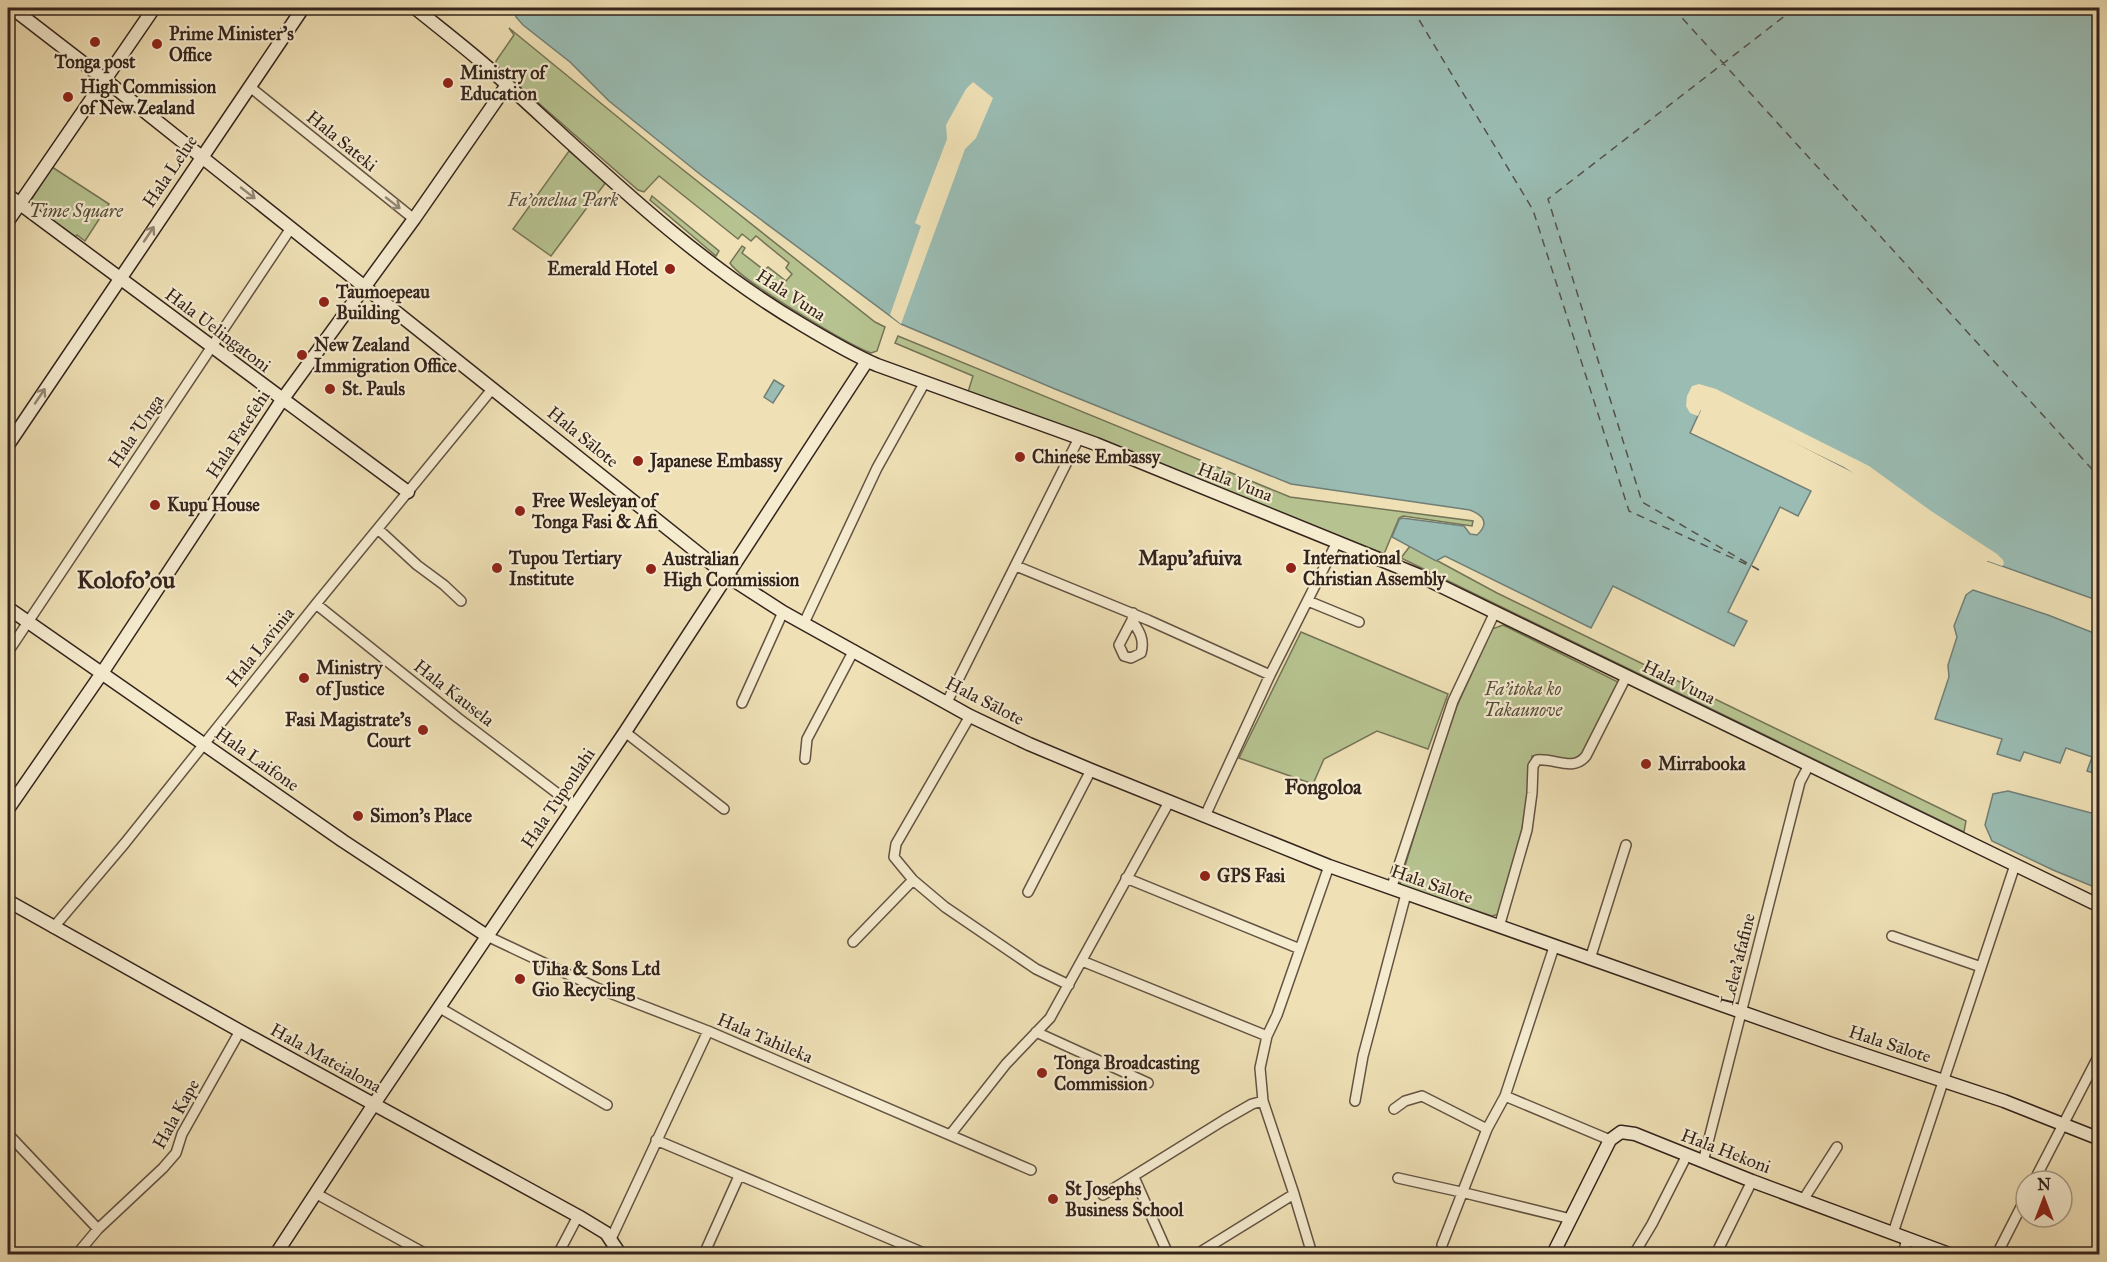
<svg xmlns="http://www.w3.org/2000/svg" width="2107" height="1262" font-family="'IM FELL Great Primer',serif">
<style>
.green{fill:#b6c390;stroke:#757456;stroke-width:1.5}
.water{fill:#9abcb3;stroke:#717f77;stroke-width:1.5}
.pier{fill:#efe0b5}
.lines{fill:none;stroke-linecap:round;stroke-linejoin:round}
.ferry{stroke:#53524a;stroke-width:1.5;stroke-dasharray:8 6;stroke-linecap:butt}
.street-casing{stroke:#635343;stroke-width:12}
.secondary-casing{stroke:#34241d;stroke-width:15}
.street{stroke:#f5ebcf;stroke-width:9}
.secondary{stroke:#f5ebcf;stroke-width:12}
.oneway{stroke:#948876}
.poi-dot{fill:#8f2418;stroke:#f5ebcf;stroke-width:2}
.labels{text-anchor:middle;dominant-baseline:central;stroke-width:4.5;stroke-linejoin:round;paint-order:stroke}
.poi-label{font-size:18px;font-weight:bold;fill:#34241d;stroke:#f5ebcf;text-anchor:start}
.street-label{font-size:18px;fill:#34241d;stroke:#f5ebcf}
.park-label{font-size:18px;font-style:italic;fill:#544c3a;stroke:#f5ebcf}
.neighbourhood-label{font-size:20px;font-weight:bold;fill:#34241d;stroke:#f5ebcf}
.district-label{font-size:24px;font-weight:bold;fill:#34241d;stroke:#f5ebcf}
</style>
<rect width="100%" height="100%" fill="#efe0b5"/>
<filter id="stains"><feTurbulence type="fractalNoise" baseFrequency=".00333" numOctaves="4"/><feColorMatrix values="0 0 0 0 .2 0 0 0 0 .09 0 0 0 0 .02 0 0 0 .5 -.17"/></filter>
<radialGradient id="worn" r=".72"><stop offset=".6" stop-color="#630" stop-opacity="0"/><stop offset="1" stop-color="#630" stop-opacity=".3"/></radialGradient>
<path class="green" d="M509,28L658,150L875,322L885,327L877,351L871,353C849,345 740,280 730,263L742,246L745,248L742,253L764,270L768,267L786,281L792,274L786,268L789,263L756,236L751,241L742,234L738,239L659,176L644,192L638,190L496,66V61L514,35Z
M569,151L606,182L551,256L513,229Z
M52,167L109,204L85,241L77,235L74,238L33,209L31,200Z
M652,196L719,251L716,256L650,200Z
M898,336L1290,497L1473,521L1472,526L1403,516L1399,518L1384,554L1226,490L968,392L973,376L895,343Z
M1410,546L1497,593L1966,821L1964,832L1401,558Z
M1503,625L1620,683L1582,758C1566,765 1549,754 1532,756L1526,808L1517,855L1499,914L1492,916L1401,886L1400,882L1434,772L1457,706L1492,629Z
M1301,632L1448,694L1428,749L1377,731L1324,759L1313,784L1239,758Z"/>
<path class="water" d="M514,8H2099V601L1988,561L1871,481L1705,396L1696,403L1700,411L1690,433L1811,491L1798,516L1780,507L1728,612L1747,621L1734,646L1613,586L1591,628L1445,556L1436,561L1392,537L1399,520L1402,518L1464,526L1470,534L1477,535C1490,523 1483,515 1470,510L1291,484L1055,389L901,324L701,175L609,101L570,62L523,25L516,17Z
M774,380L784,386L773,403L764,397Z
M1973,590L2048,615L2099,635V775L2087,771L2092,757L2066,748L2060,763L2024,752L2020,761L1997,754L2002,739L1935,719L1949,677L1948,665L1957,637L1954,626L1966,595Z
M2008,791L2099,815V889L2053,870L1992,841L1985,825L1993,794Z"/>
<path class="pier" d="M973,82L993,98L976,138L965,149L901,324L890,315L921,226L915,223L947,139L946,125L966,89Z
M1699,384L1716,389L1869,466L1931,511L1997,554L2003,560L2004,564L2002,566L1988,561L1983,562L1959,543L1844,467L1708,401L1705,399L1699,404L1701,409L1698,416L1690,413L1686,406L1687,396L1692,386Z"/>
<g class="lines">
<path class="ferry" d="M1412,8L1533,210L1629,511L1750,566
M1673,8L2100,478
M1759,570L1642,502L1548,199L1795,8"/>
<g class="street-casing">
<path id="street" d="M250,87L414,219
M378,529L417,565L444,585L461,601
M1016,566L1148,620L1270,675
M1308,601L1359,622
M316,604L458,718L574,806
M1132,620C1139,631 1145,639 1141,653L1131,658L1124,656L1119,645L1132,620L1133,613
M804,623L877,468L925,382
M8,652L291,228
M947,702L1079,438
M742,703L783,612
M970,716L896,844L894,857L913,880L945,907L1036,969L1069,985
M625,732L724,809
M805,759L807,739L854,650
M1205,816L1270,675L1337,542
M1126,878L1300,949
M1391,889L1453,701L1495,612
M1028,892L1091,770
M1499,927L1527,830L1532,793L1533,766L1537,760C1555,758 1573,772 1586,756L1626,677
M53,928L125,843L316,604L493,388
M487,936L597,988L708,1031L1031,1170
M1892,936L1981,967
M853,942L913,880
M1590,959L1626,845
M1082,961L1267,1036
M440,1008L607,1105
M1036,1032L1148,1083
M1505,1096L1610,1140
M1355,1101L1363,1056L1406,894
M1394,1109L1405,1101L1422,1096L1487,1129
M8,1134L98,1229
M950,1135L1006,1064L1050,1018L1169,802
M656,1140L926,1254
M1703,1162L1800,782L1809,765
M1134,1177L1168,1254
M1398,1178L1461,1192L1571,1219
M2034,1181L2100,1053
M315,1193L426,1254
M1103,1195L1224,1120L1252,1104L1263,1101
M1803,1200L1837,1147
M1893,1233L2015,865
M610,1241L708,1031
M1442,1245L1487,1129L1505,1096L1554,947
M77,1254L98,1229L163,1168L176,1153L182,1134L240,1031
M558,1254L578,1216
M704,1254L739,1176
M1197,1254L1294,1194
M1312,1254L1294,1194L1263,1101L1260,1068L1267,1036L1277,1015L1329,866
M1634,1254L1652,1224L1687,1155
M1716,1254L1752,1181
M1903,1254L1907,1239
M1997,1254L2026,1197"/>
</g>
<g class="secondary-casing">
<path id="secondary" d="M12,8L104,79L727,576L783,612L970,716L1029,744L1091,770L1329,866L1832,1044L2004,1101L2100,1139
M415,8C441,29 467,49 492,71C591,160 686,256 801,324C826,339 851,354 877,365L1096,444L1418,575L2100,906
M8,195L408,492
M8,221L154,8
M8,445L303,8
M8,608L343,841L487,936
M8,809L102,673L282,400L414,219L507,85
M8,901L240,1031L578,1216L606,1233L620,1254
M276,1254L374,1104L625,732L867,361
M1553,1254L1610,1140L1621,1132L1635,1134L1752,1181L1949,1254"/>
</g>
<use href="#street" class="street"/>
<use href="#secondary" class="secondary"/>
</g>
<defs><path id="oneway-shaft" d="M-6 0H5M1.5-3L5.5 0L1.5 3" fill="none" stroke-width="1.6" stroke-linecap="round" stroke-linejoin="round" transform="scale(1.5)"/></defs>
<g class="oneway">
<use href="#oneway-shaft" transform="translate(248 193) rotate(38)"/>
<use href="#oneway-shaft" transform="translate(393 203) rotate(38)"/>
<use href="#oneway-shaft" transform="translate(149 234) rotate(-56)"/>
<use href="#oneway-shaft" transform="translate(40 396) rotate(-56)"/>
</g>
<g class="poi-dot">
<circle cx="95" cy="42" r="6"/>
<circle cx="157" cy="44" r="6"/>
<circle cx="448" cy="83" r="6"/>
<circle cx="68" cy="97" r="6"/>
<circle cx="670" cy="269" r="6"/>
<circle cx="324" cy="302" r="6"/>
<circle cx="302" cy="355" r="6"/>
<circle cx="330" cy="389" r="6"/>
<circle cx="1020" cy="457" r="6"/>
<circle cx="638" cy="461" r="6"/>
<circle cx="155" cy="505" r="6"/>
<circle cx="520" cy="511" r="6"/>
<circle cx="497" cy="568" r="6"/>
<circle cx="1291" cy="568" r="6"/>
<circle cx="651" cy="569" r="6"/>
<circle cx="304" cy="678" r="6"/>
<circle cx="423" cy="730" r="6"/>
<circle cx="1646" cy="764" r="6"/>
<circle cx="358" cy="816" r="6"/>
<circle cx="1205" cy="876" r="6"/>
<circle cx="520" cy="979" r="6"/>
<circle cx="1042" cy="1073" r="6"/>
<circle cx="1053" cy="1199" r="6"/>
</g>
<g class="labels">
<g class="poi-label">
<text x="169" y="34">Prime Minister's<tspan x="169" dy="21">Office</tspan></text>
<text x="95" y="62" text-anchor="middle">Tonga post</text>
<text x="460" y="73">Ministry of<tspan x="460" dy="21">Education</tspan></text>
<text x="80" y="87">High Commission<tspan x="80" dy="21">of New Zealand</tspan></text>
<text x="658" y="269" text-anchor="end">Emerald Hotel</text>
<text x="336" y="292">Taumoepeau<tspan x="336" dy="21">Building</tspan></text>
<text x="314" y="345">New Zealand<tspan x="314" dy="21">Immigration Office</tspan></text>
<text x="342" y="389">St. Pauls</text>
<text x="1032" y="457">Chinese Embassy</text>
<text x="650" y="461">Japanese Embassy</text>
<text x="532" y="501">Free Wesleyan of<tspan x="532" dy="21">Tonga Fasi &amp; Afi</tspan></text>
<text x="167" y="505">Kupu House</text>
<text x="509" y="558">Tupou Tertiary<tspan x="509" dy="21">Institute</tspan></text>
<text x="1303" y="558">International<tspan x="1303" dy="21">Christian Assembly</tspan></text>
<text x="663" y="559">Australian<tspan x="663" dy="21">High Commission</tspan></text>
<text x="316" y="668">Ministry<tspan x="316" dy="21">of Justice</tspan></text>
<text x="411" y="720" text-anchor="end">Fasi Magistrate's<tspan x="411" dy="21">Court</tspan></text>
<text x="1658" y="764">Mirrabooka</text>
<text x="370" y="816">Simon's Place</text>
<text x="1217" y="876">GPS Fasi</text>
<text x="532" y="969">Uiha &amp; Sons Ltd<tspan x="532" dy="21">Gio Recycling</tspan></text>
<text x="1054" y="1063">Tonga Broadcasting<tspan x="1054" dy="21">Commission</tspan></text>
<text x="1065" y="1189">St Josephs<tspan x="1065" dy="21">Business School</tspan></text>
</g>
<g class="street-label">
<text transform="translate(342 141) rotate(39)">Hala Sateki</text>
<text transform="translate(170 171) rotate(-56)">Hala Lelue</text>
<text transform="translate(791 295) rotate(33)">Hala Vuna</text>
<text transform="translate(218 330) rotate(37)">Hala Uelingatoni</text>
<text transform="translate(136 431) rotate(-56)">Hala 'Unga</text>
<text transform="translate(238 434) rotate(-57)">Hala Fatefehi</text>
<text transform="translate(583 437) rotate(39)">Hala Sālote</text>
<text transform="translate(1235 482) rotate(21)">Hala Vuna</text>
<text transform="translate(260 647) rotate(-51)">Hala Lavinia</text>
<text transform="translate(1679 682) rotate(26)">Hala Vuna</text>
<text transform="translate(454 693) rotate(38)">Hala Kausela</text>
<text transform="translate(985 701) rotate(27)">Hala Sālote</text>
<text transform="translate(257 759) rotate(35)">Hala Laifone</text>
<text transform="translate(558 798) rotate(-56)">Hala Tupoulahi</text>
<text transform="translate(1432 884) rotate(19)">Hala Sālote</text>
<text transform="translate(1738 959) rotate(-76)">Lelea’afafine</text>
<text transform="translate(765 1038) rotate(23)">Hala Tahileka</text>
<text transform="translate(1890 1044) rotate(18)">Hala Sālote</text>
<text transform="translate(326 1058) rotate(29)">Hala Mateialona</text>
<text transform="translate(176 1114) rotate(-61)">Hala Kape</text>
<text transform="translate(1726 1151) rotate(21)">Hala Hekoni</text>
</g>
<g class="park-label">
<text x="563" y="200">Fa'onelua Park</text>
<text x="76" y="211">Time Square</text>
<text x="1523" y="689">Fa'itoka ko<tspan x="1523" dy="21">Takaunove</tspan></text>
</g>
<g class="neighbourhood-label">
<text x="1190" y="558">Mapu'afuiva</text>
<text x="1323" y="787">Fongoloa</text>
</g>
<g class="district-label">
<text x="126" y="580">Kolofo'ou</text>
</g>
</g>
<rect width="2107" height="1262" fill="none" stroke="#efe0b5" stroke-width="30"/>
<rect x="9" y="9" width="2089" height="1244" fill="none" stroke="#34241d" stroke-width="3"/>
<rect x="15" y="15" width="2077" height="1232" fill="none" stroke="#34241d" stroke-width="1.5"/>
<g transform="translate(2044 1199)"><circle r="28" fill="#f5ebcf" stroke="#a89b88" stroke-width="1.5"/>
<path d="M0-4.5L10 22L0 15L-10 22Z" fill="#8f2418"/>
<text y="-9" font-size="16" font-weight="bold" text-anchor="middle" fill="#34241d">N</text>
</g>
<rect width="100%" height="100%" filter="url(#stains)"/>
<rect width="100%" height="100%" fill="url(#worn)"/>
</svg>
